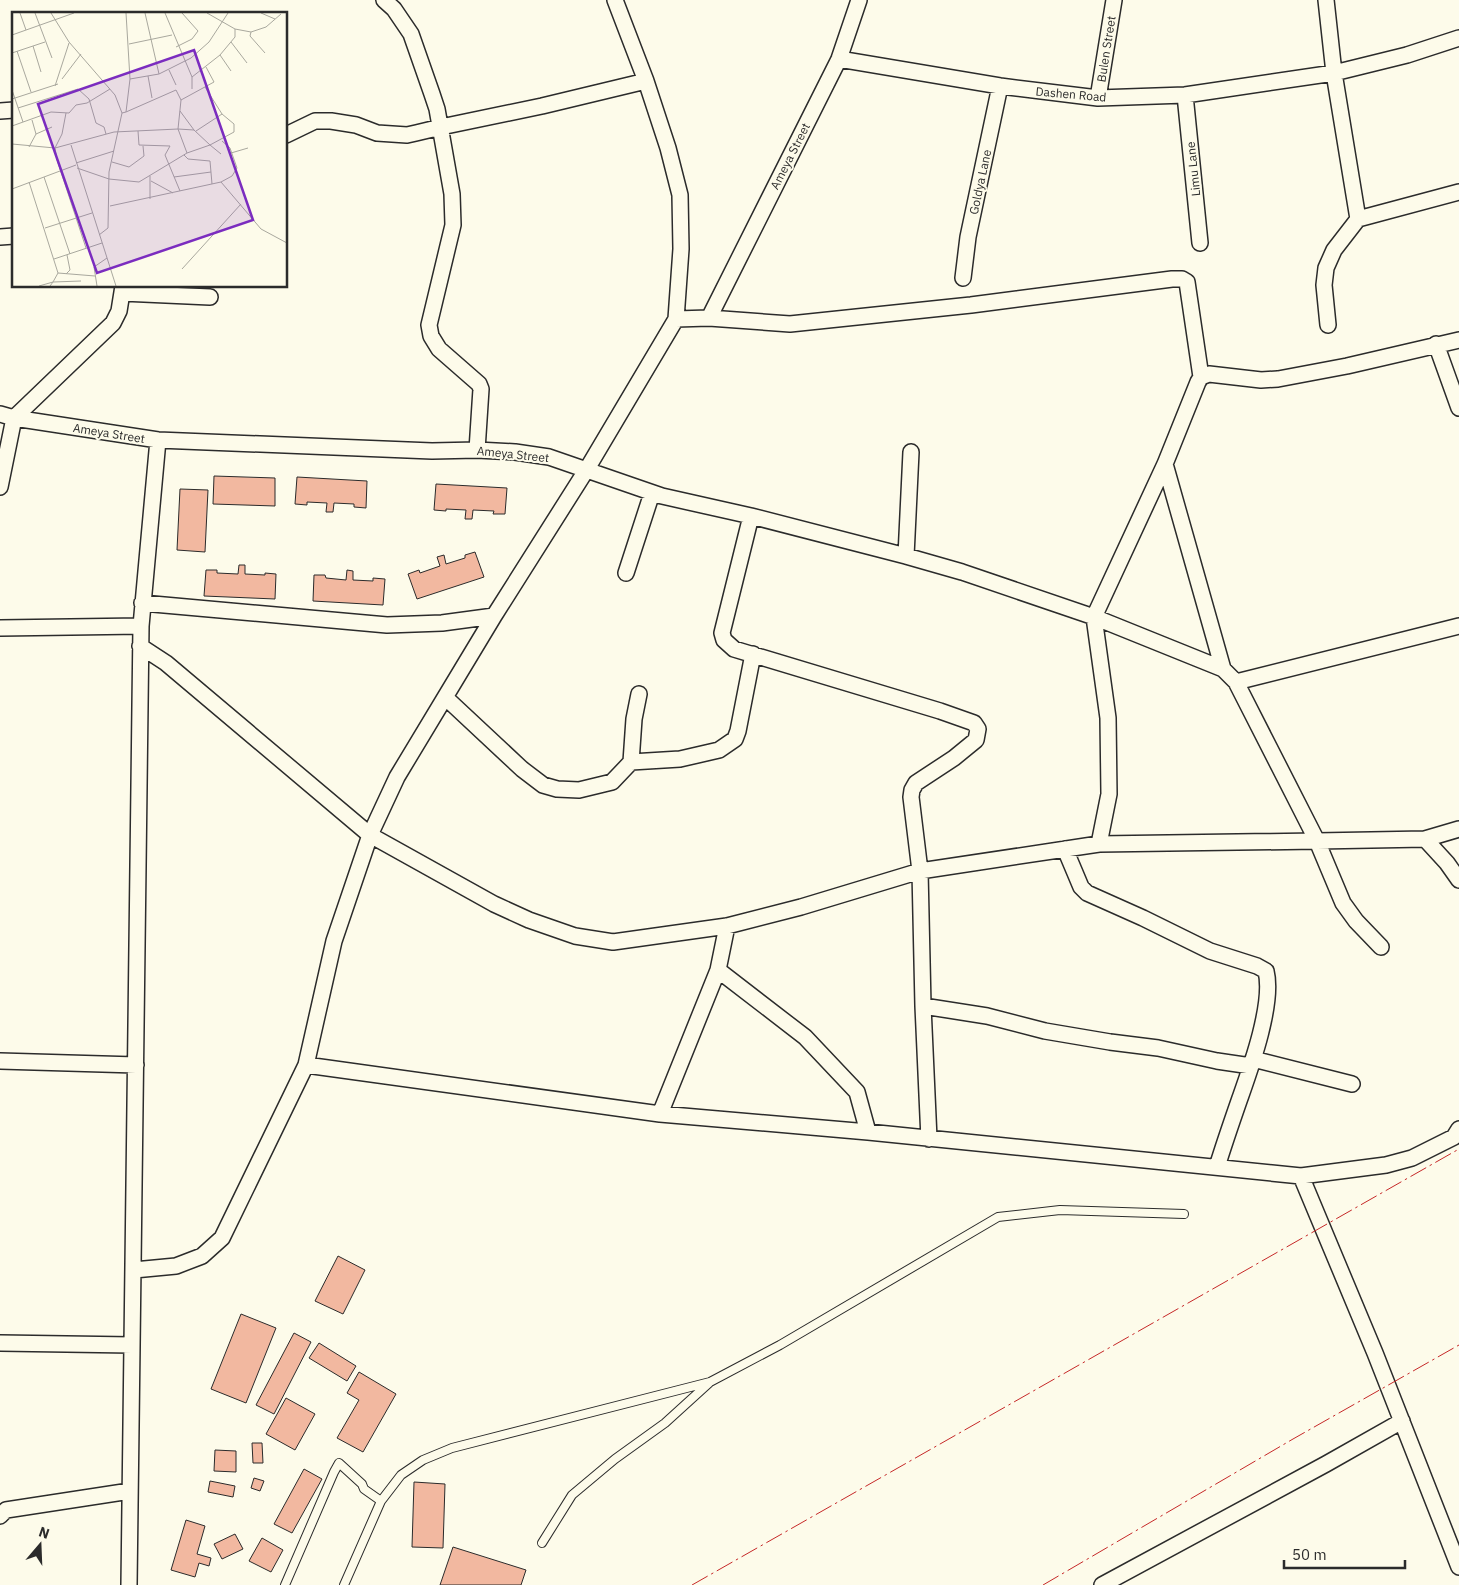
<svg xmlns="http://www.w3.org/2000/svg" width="1459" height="1585" font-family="'IBM Plex Sans',sans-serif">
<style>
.building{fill:#f2b8a0;stroke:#2b2b2b}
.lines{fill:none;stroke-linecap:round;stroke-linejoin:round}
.service-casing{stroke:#2b2b2b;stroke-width:10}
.minor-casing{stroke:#2b2b2b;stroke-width:18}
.service{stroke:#fdfbea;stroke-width:8}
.minor{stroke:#fdfbea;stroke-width:15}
.power{stroke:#c62828;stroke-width:1;stroke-dasharray:18 4 2.5 4;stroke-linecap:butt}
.labels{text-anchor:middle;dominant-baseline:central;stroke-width:4;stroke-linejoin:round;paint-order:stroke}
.street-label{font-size:12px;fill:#2b2b2b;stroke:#fdfbea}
.inset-road{fill:none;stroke:#a9a89e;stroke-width:1}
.view{fill:#7b2cbf;fill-opacity:0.15;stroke:#7b2cbf;stroke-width:2.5}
.inset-edge{fill:none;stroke:#2b2b2b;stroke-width:2.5}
</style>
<rect width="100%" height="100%" fill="#fdfbea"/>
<path class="building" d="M214,476L275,478V506L213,504Z
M297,477L367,481L366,508L354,507V504L334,503L333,512H326L327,503L307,502V505L295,504Z
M436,484L507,488L505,514H493L494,511L473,510L472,519H465L466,510L446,509V511L434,510Z
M180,489L208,490L205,552L177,550Z
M475,552L484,577L417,599L408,574L419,570L420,573L440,566L437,557L444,555L446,564L465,558V555Z
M239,565H245V574L265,575V573L276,574L275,599L204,596L206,570H217V573L238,574Z
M347,570L353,571V580L373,581V578L385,579L383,605L313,601L314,575H325L326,578L346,580Z
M338,1256L365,1270L343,1314L315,1301Z
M241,1314L276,1328L246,1403L211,1389Z
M294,1333L311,1342L274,1414L256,1405Z
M319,1343L356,1366L347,1381L309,1358Z
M359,1372L396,1394L363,1452L337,1438L359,1400L347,1393Z
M286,1398L315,1414L295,1450L266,1434Z
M252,1443H262L263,1463H253Z
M215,1450L236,1451V1472L214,1471Z
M304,1469L322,1479L292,1533L274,1524Z
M254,1478L264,1481L260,1491L251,1488Z
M210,1481L235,1486L233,1497L208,1492Z
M414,1482L445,1484L443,1548L412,1547Z
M186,1520L205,1526L197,1554L211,1558L209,1566L199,1563L195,1577L171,1570Z
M235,1534L243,1549L222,1559L214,1544Z
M262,1538L283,1550L271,1572L249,1561Z
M453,1547L526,1570L521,1585H440Z"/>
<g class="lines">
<g class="service-casing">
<path id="service" d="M381,1501L401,1475L423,1460L452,1448L710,1382L780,1345L998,1217L1060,1210L1184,1214
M542,1543L572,1495L615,1459L665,1423L709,1383
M285,1585L334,1472L339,1463L362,1484L364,1489L381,1501L344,1585"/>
</g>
<g class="minor-casing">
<path id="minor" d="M384,0L394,9L411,34L432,94L437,109L452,194L453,225L429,325L431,336L439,349L479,384L481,389L477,450
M1326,0L1334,73L1358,219
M839,59L1000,86L1098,98L1185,95L1334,73L1407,55L1459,38
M1185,95L1200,243
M1098,98L1114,0
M0,111L14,110
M286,135L315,121H331L356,125L377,133L407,135L416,133L441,127L542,106L646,81
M0,237L14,236
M963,278L968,237L1000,86
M122,293L210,297
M709,318L790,324L971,305L1172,279H1182L1187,282L1201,377
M676,319L709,318L839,59L859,0
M1328,325L1324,285L1326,268L1334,250L1358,219L1459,192
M1436,344L1459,408
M0,414L14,418L158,440L432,451L477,450L515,452L549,457L662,496L751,516L906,556L962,572L1094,617L1223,669L1236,682L1317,841L1099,844L920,871L801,907L727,926L613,942L575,936L529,920L494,904L370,835L166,663L140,646
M1165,464L1223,669
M0,487L14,418L113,323L119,311L123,286
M751,516L722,633L724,640L734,649L940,711L974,723L978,729L976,740L954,758L916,783L912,790L911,797L920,871L923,1006L929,1139
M906,556L911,452
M626,573L652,493
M142,603L387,625L442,623L494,616
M0,628L141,626
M1236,682L1459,626
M446,698L522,769L543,785L557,789L579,790L612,782L631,762L680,759L719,750L735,739L738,731L753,654
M631,762L634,719L639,694
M1425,839L1447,863L1459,880
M1099,844L1109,794L1108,718L1094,617L1165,464L1198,382L1201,377L1209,374L1261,380L1278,379L1347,366L1459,340
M1065,849L1081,887L1087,893L1143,918L1210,951L1257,966L1266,971C1274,1003 1251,1067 1240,1098C1232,1121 1224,1144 1217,1167
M1381,947L1356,921L1343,903L1317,841L1425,839L1459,829
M718,970L805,1037L857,1092L868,1132
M923,1006L987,1016L1045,1031L1110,1042L1158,1048L1217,1061L1251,1066
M1253,1059L1352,1084
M0,1061L136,1065
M306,1065L660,1114L868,1132L1301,1176L1375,1353L1459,1567
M660,1114L718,970L727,926
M1301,1176L1386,1165L1412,1158L1454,1137L1459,1129
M134,1270L176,1266L202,1256L222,1238L306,1065L334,941L370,835L397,777L494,616L587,469L676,319L681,249L680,195L668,148L646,81L615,0
M0,1343L132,1345
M0,1516L6,1510L130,1491
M129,1585L141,626L158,440
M1102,1585L1326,1464L1402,1421"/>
</g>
<use href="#service" class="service"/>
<use href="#minor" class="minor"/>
<path class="power" d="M692,1585L1459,1149
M1043,1585L1293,1439L1459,1345"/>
</g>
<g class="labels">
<g class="street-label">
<text transform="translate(1106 49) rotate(-81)">Bulen Street</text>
<text transform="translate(1071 94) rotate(5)">Dashen Road</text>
<text transform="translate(790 156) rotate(-63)">Ameya Street</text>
<text transform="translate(1193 169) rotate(-96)">Limu Lane</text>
<text transform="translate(980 182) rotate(-78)">Goldya Lane</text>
<text transform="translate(109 433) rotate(9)">Ameya Street</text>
<text transform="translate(513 454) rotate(6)">Ameya Street</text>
</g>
</g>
<g transform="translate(12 12)">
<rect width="275" height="275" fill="#fdfbea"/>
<path class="inset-road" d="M8,1L14,18M23,1L40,46M39,1L57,30L103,83L110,101M133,1L147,62M153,1L180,65V77M195,1L223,17L239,20L254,15L269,2M249,1L263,7M239,20L238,24L253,41M0,23L62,1M219,30L235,51M117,32L160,23M21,34L29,60M164,35L180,27L186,19L170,1M5,39L19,80M0,41L33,30M208,43L219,59M157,58L164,73M136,64L140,86M180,65L208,43L223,25V17M50,67L69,42M118,67L147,62L179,46L197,30L216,1M43,74L57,31M193,75L210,102L222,112V120L198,133L209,142M0,78L11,110M0,87L46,72M169,88L202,70L194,55M6,96L66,77L77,87L84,111L92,115L94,122M168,99L182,118M114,100L164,78L169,88L166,117L175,141M54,101L50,122L43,136L45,148L74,236M0,114L39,100L57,101L64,93L75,91L98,77M126,119L127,133L158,134L153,143L168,179M184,119L210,102M24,122L40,115M0,132L43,136L102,120L166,117L182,118L198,133L175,141L127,170L97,167L65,156M59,133L104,274M17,135L24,122L20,108M219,141L236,136M172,143L176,147L198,149L200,172M100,150L117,155L132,144L131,134M64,151L102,139M32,165L58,242M162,165L199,160M139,169L161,181M17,170L46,261L41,270L27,274M209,170L220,164L225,156L218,136L210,129M0,177L64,153M138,187V164M98,194L209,170L249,217L275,231M33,216L80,201M87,223L96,216L97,160L110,101L114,100L118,67L114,1M42,247L90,231M170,257L229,192M46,261L83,264M54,262L58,258L55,243M38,274L41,270L69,269M85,274L82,255L95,246"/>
<path class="view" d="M182,38L241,208L85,261L26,92Z"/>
<rect width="275" height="275" class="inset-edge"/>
</g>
<g transform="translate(40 1545) rotate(19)" stroke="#fdfbea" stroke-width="4" paint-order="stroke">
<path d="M0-4L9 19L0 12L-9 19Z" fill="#2b2b2b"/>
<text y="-8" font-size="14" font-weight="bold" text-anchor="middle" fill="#2b2b2b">N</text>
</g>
<path d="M1284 1560v8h121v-8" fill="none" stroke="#2b2b2b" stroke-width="2.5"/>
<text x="1292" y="1560" font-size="15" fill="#2b2b2b" stroke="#fdfbea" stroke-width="4" paint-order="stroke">50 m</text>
</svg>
